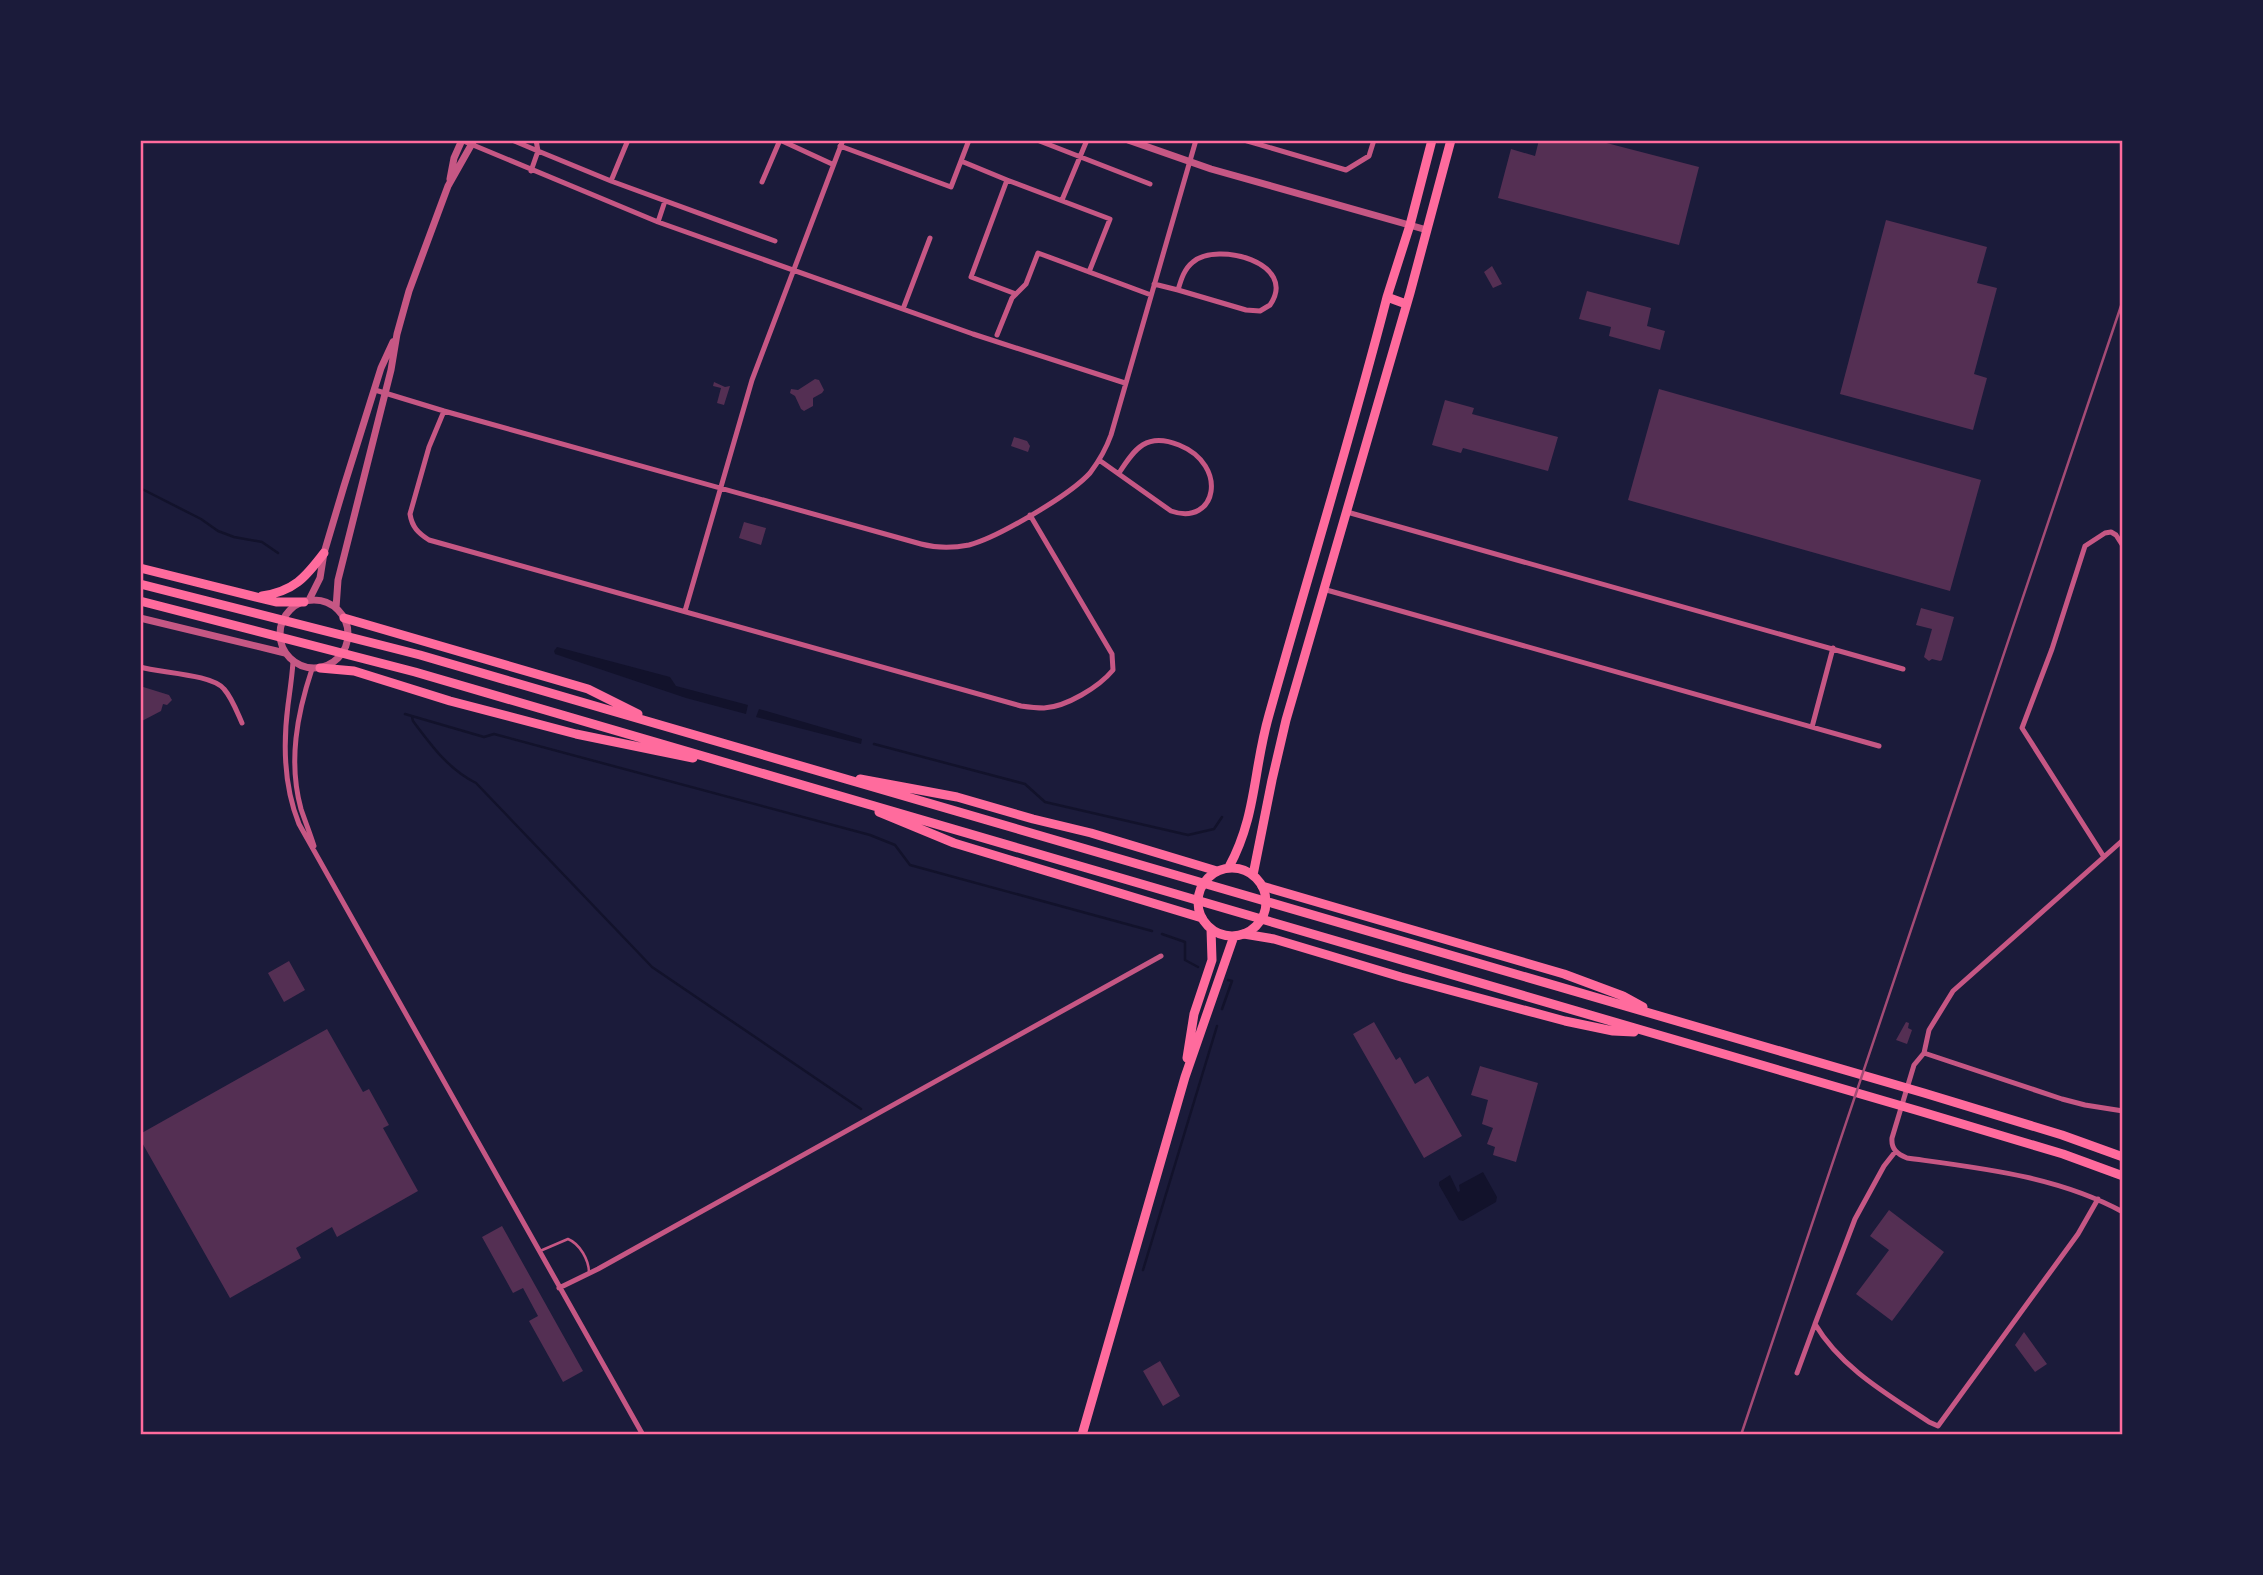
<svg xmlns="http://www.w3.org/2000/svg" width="2263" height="1575" font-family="Barlow,sans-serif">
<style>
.water{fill:#12122b}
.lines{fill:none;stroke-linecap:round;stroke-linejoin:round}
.stream{stroke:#12122b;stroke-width:2.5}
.building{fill:#542f53}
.service{stroke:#c65784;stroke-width:2.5}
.minor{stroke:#c65784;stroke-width:5}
.tertiary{stroke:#c65784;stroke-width:7}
.primary{stroke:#ff6b9d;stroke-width:9}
.trunk{stroke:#ff6b9d;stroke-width:9}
.rail{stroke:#a44b75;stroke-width:2.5}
.neatline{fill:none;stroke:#ff6b9d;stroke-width:2.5}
</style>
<rect width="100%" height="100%" fill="#1b1b3a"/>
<path class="water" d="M557,647L670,677L676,686L748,705L746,714L686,698L555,654L554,651Z
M759,709L862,739L861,744L756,717Z
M1483,1172L1497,1197L1496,1202L1463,1221L1459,1220L1439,1185V1182L1450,1175L1458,1192L1460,1191L1459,1185Z"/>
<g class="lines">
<path class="stream" d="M140,488L201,519L218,531L234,537L262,542L278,553
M405,714L484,737L494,734L870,835L895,845L910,865L1152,931
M412,717L413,721C431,745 448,769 476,783L652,967L861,1109
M874,744L1025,784L1045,802L1188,835L1214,829L1222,817
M1162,934L1185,942V960L1198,967
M1222,1009L1232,981L1228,980
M1143,1270L1217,1026"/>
</g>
<path class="building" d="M1539,140H1595L1699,167L1679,245L1498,198L1511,149L1535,156Z
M1886,220L1987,247L1977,283L1997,288L1974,374L1987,378L1973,430L1840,394Z
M1492,266L1502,284L1493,288L1484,272Z
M1587,291L1651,308L1647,326L1665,331L1660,350L1609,336L1611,327L1579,319Z
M815,379L819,380L824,390L822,393L813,398V406L804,411L801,409L795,396L790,393L791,389L798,390Z
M714,382L725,387L730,386L724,405L717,403L721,388L713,386Z
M1659,389L1981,480L1950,591L1628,500Z
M1445,400L1474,408L1472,414L1558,437L1548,471L1463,448L1461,453L1432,445Z
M1014,437L1027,441L1030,446L1028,452L1011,446Z
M744,522L766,528L761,545L739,538Z
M1921,608L1954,617L1942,660L1940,661L1932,659L1929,661L1924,657L1932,629L1916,625Z
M140,686L169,695L172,700L167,705L163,704L161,711L140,722Z
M289,961L305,990L284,1002L268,973Z
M1374,1022L1396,1060L1400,1057L1415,1084L1428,1076L1462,1136L1424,1158L1353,1034Z
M1906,1022L1909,1023L1908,1028L1912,1030L1907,1044L1896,1040Z
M327,1029L363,1092L369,1089L389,1125L383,1128L418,1191L337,1237L332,1227L296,1248L301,1258L230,1298L140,1139V1134Z
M1480,1066L1538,1083L1516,1162L1493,1155L1495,1147L1487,1144L1493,1128L1482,1124L1488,1100L1471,1095Z
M1889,1210L1944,1252L1892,1321L1856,1294L1889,1250L1870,1236Z
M502,1226L583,1371L563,1382L529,1321L538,1316L523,1288L513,1293L482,1237Z
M2024,1332L2047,1364L2035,1372L2015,1345Z
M1160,1361L1180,1396L1163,1406L1143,1371Z"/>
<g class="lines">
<path class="service" d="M540,1251L568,1239C580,1244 589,1260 589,1273"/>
<path class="minor" d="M461,140L658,222L973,334L1125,383
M512,140L538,151L531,171
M536,140L538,151L611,181L775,241
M780,140L832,164
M1037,140L1150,184
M1244,140L1346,170L1369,156L1374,140
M840,146L951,187L961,161L1007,180
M961,161L969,140
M611,181L628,140
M762,182L780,140
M1062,200L1087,140
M658,222L665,201
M1154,284L1178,290C1181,280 1184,269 1193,262C1217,241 1299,263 1270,305L1260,311L1246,310L1178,290
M1016,294L971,277L1007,180L1110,219L1089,272
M903,309L930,238
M997,335L1012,298L1026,284L1038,253L1151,295
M375,390L444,411L921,544C936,548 953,548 969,545C997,538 1070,495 1090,473C1099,461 1106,449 1111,435L1196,140
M444,411L429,447L410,514C412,527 418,533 429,540L1021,706C1028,707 1036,708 1044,708C1066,707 1099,687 1113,670L1112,654L1030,515
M1099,460L1171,511C1217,527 1229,465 1179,445C1147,432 1135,448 1119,473
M1347,512L1903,669
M1323,589L1879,746
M685,611L752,380L843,140
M293,662C292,677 290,690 288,705C283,744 284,787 299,824L643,1435
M140,667C160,673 212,674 224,689C232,698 237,712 242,723
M312,669C297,714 288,762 301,809C305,821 310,833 314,846
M1812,727L1833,648
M2104,857L2022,728L2052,649L2085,546L2105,533L2111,532L2116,535L2123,546
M1924,1053L1914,1065L1892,1138C1891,1149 1897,1154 1907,1158C1980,1168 2057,1176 2123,1212
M1924,1053L1929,1030L1953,991L2123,840
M1924,1053L2062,1099L2085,1105L2123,1111
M1895,1152L1884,1166L1855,1219L1815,1324C1841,1368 1887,1394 1929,1422L1938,1426L2078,1234L2098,1199
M559,1288L598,1269L1161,956
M1797,1373L1815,1324"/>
<path class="tertiary" d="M1128,140L1211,169L1427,230
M450,179L454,158L462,140
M280 634a34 34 0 1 1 68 0a34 34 0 1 1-68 0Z
M309,600L320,578L324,553L344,486L381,368L393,342
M336,608L338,580L391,370L397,334L409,291L448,186L474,140
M140,618L285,653"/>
<path class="primary" d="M1387,297L1406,304
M1229,867C1257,815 1253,770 1269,715C1308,575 1351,437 1387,297L1410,225L1432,140
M1198 902a34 34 0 1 1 68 0a34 34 0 1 1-68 0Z
M1253,875L1272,780L1286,720L1410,293L1451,140
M1187,1058L1194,1014L1212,960L1211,929
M1082,1435L1185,1077L1234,936"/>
<path class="trunk" d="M140,568L276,602H304
M140,584L420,655L1924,1093L2062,1135L2123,1157
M262,596C294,591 305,578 324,553
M140,601L415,672L1919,1111L2063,1154L2123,1176
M344,618L588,689L638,714
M320,668L354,671L450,701L576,734L693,758
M860,779L957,797L1033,819L1091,833L1217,871
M879,812L954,843L1202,918
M1262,886L1564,974L1623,996L1643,1007
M1244,934L1274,939L1401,977L1565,1021L1613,1031L1634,1032"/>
<path class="rail" d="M1741,1435L2123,300"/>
</g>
<rect width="2263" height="1575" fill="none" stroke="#1b1b3a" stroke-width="284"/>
<rect x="142" y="142" width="1979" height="1291" class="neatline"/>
</svg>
